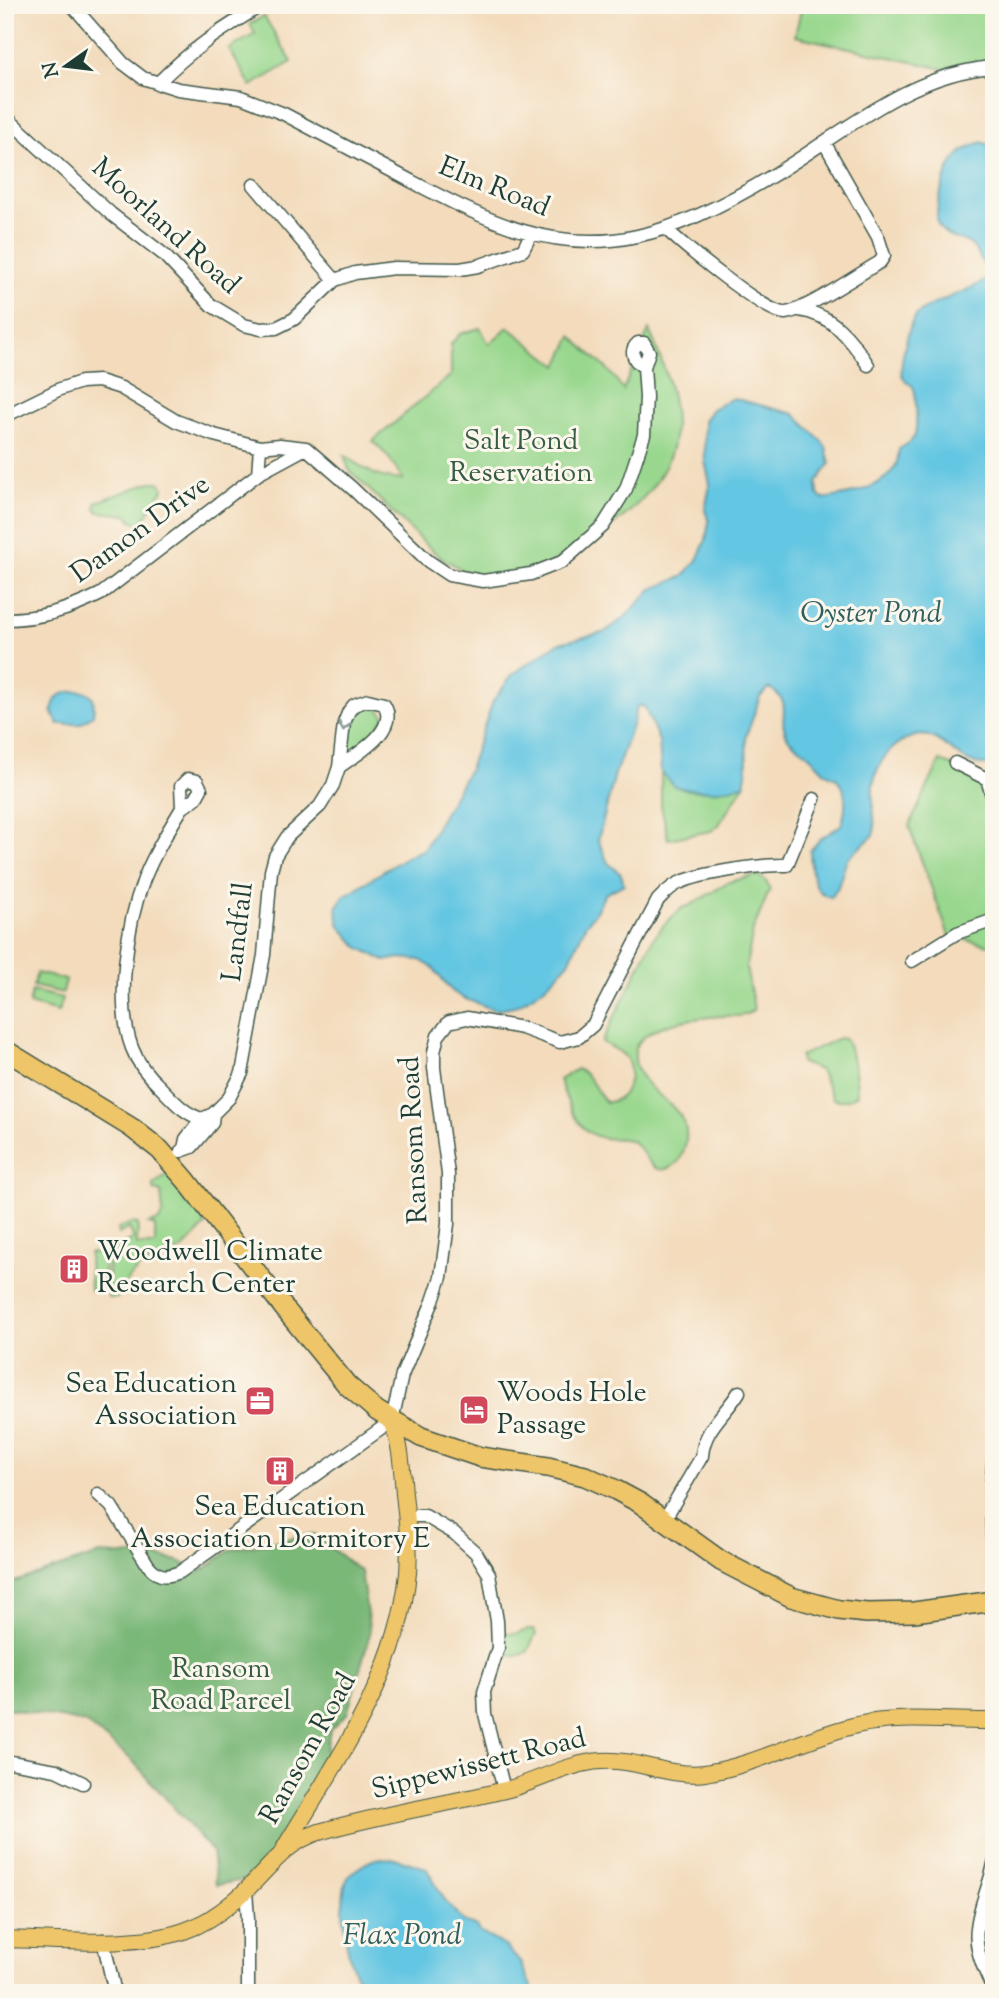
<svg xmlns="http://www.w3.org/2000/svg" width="999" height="1998" font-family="'Sorts Mill Goudy',serif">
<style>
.green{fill:#98d78d;stroke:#5c8a60;stroke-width:2}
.forest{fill:#7ab878;stroke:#4c7a56;stroke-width:2}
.water{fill:#64c6e2;stroke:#42828b;stroke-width:2}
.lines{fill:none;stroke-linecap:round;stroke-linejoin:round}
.minor-casing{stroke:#3f5548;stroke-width:15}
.major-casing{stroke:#3f5548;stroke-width:18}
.highway-casing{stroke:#3f5548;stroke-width:22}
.minor{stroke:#fff;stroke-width:12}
.major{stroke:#eec569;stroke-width:16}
.highway{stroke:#eec569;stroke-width:19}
.oneway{stroke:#8f9e9a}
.labels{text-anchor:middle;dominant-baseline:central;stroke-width:6;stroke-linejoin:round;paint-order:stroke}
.street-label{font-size:28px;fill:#1f3d34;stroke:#fbf7ec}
.park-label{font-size:28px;fill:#375c46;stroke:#fbf7ec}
.poi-label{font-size:28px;fill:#1f3d34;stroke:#fbf7ec;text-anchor:start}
.water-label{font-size:30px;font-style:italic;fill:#305f60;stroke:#fbf7ec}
</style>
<rect width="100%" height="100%" fill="#fbf7ec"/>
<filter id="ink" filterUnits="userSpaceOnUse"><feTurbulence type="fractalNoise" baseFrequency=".0143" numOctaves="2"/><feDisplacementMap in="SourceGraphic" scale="14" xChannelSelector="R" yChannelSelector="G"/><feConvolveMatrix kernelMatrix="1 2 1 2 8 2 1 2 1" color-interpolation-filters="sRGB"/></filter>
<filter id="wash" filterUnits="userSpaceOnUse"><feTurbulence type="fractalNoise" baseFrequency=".00686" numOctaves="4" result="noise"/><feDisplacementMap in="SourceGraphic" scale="28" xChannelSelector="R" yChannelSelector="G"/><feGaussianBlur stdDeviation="1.57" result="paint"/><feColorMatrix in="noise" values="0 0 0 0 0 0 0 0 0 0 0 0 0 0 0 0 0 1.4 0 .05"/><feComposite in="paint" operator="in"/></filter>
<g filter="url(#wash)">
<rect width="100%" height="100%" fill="#f3dbbc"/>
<path class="green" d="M802,5H994V62L948,70L795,36Z
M264,16L292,62L251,86L229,49L255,34L250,24Z
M508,327L558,366L572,336C589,355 610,367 623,390L649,330C662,360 676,395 675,428C673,493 598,541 545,566C527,573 496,574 476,578L440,557L423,542L349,470L344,455C363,468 379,481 403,479L389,458L373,441L451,375V344L460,334L480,328L489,344Z
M151,482H159L164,488L141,524L133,522L128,515L99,512L95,508L97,502Z
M377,705L385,717L373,733L345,757L346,731L355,711L368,706Z
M940,761L975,773L994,795V946L949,936L909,826Z
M661,772C665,776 669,781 673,784C689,796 725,789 744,785L718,826L711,831L668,839L661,805Z
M757,875L765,880L770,889L753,930L746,967L754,1009C744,1019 735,1015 722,1016C693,1019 654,1020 635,1047C635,1054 634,1062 637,1068C652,1103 703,1108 681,1157C679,1162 674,1166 669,1168C647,1177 646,1145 628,1140C613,1136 604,1143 587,1131C571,1118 567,1098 559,1080L577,1069C593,1076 594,1091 606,1102C627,1103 636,1073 626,1058C620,1049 610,1048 602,1042L653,939L664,925L682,908L691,905L729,882Z
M37,973L66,980L63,993L33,986Z
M32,991L62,998L58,1012L29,1004Z
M839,1038L845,1039C853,1054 857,1077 857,1094C849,1101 842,1101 833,1099L820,1070L801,1063L800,1056Z
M169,1173L205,1222V1226L183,1249L140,1267L129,1278L117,1298H108V1254L134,1238L129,1228L119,1234L118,1228L132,1223L138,1224L137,1245H155V1226L149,1224L159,1221L163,1213L161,1192L154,1190L153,1185Z
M89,1253L104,1254L105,1290H90Z
M527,1630H534L536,1634L527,1652C518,1658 509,1655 501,1650V1632L515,1634Z
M983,1909H994L992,1931L994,1947L983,1942L980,1931Z"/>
<path class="forest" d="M314,1534L361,1572L370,1634L347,1714L330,1729L318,1796L261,1877L216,1885L212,1851L132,1760L86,1723L5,1708V1585L99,1554L159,1557L179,1561L200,1572L232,1549Z"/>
<path class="water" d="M982,142L994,147V764C951,774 943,712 897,745C883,755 876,768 873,786C871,802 876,818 874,835L847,859L838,887L831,897C811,894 811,868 810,851L820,839L841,825C846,812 849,789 836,778C833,776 829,775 826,773C818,766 812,757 803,750C796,745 791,744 787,736C776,716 796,704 769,688L760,697L746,737L747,768L744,785L714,791L686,789L674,786L661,772L659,741L645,708L641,705L636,708L633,723L615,774L598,840L608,863L621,874L624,884L605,894L595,913L585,926L569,962L554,978L541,990L518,1005L495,1010L463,998L452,991L433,968L420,960L400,958L385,961L358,947L340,926L338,919L337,907L344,896L405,858L424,849L469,769L493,701L513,674L559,643L605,632L625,617L652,589L684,576L697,560L706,540L709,521L705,511L710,484L705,461L704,421L712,409L733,398L794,414L821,440L826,447L830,464L817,482L818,494L822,499C845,496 885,488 896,465C898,461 898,454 899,449C906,445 911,443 915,435C917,428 917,393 913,387C910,383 904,381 902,375C899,366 909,326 914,318C925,303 970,292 989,278C986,269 978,251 971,245C962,237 948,241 939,226C932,214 946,170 955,159C961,151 973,145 982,142Z
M76,691C95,691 95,698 93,715L80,724H58L52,712C54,696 60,693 76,691Z
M381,1858L398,1859L426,1868L446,1902L459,1916L466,1923L475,1926L481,1933L505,1946L520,1962L534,1993H376C367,1988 360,1984 356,1975C346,1954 339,1904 346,1882C350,1871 370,1859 381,1858Z"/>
</g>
<g filter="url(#ink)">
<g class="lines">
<g class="minor-casing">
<path id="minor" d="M72,5L123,63L143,78L178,89L241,97L284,114C326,136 369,159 411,181C484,219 552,255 637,236C694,224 760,185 808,153C865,115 923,72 994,67
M157,84C192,48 220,31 262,5
M5,116L111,214L163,254L211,305L244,325L261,329L276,328L294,319L335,280L355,273L394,268L460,269L478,266L523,250L531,234
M254,185L335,280
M666,229C683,245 766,314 785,313C805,311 859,274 880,262L884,256L878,237L824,142
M799,310C832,314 851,339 868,365
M5,416L60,389L81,382L99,381L121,388L176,421L214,435L260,447L280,445L306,448L353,489L428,561L449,575L483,581L531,574L562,562L603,526L626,489L644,435L646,397L644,367L649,352L644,343H638C628,352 635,362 644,367
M258,474L306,448
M5,619C40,619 70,610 101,594L258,474L260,447
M955,763L987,779L994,802
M188,779L197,781L201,789L196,798L182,808L181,786Z
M182,808C168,831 154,854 144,879C127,923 115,1003 132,1048C138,1064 148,1076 160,1087C173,1100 184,1114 202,1119
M912,961L957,933L994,920
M184,1149L186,1139L202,1119L213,1114L229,1098L242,1073L264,955L271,871L275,856L287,837L320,806L333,785L339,767L344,723L349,711L354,705L368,700L384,704C400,730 357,754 339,767
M181,1151L192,1147L212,1123L213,1114
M994,1454L991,1493L994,1594
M98,1494L111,1506L148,1565C158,1577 165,1578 180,1572L392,1421L402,1375L433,1301L441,1277L448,1224V1174L434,1068V1052L438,1036L449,1022L467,1018L522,1028L560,1042L579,1037L593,1025L658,900C664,894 670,887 679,883C701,873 763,864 787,865L814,799
M407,1516H425L454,1533L476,1553L489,1574L497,1621L498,1648L484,1692L485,1714L504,1790
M664,1520L702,1456C704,1428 725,1415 739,1392
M5,1761L56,1770L83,1783
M994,1864C990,1885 979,1906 977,1928C974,1950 985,1971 994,1991
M246,1891L248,1919V1993
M103,1940L115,1993"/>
</g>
<g class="major-casing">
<path id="major" d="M285,1847C336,1762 398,1675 408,1573C410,1547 407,1520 404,1494C402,1468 401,1445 392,1421
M5,1939C59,1940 134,1948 184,1931C202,1925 220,1913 234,1901C265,1876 279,1845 319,1832C380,1814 443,1805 505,1790C537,1782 568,1763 601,1761C636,1758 669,1778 705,1773C758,1765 805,1737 857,1725C900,1715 949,1722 994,1721"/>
</g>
<g class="highway-casing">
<path id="highway" d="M5,1050L132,1128L160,1150L186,1180L284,1308L347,1385L377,1411L421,1437L480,1457L548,1467L585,1476L614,1489L640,1503L721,1561L791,1597L839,1610L867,1613L914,1612L994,1601"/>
</g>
<use href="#minor" class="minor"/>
<use href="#major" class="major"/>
<use href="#highway" class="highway"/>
</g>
<defs><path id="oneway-chevron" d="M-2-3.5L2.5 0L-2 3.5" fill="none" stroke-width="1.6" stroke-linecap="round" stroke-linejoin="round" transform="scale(1.75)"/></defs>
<use class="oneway" href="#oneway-chevron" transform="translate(344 726) rotate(102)"/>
</g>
<defs>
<g id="building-square" transform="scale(1.575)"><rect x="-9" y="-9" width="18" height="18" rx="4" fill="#d1495b" stroke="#fbf7ec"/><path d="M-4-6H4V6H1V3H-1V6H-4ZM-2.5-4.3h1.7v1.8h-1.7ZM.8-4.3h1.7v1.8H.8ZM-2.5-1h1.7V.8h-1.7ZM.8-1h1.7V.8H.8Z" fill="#fff"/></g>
<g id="office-square" transform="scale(1.575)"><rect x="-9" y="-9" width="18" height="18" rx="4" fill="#d1495b" stroke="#fbf7ec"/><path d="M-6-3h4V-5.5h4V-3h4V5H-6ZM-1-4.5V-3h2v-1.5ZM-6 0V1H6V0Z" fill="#fff"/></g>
<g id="hotel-square" transform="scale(1.575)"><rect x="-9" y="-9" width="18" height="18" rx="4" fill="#d1495b" stroke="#fbf7ec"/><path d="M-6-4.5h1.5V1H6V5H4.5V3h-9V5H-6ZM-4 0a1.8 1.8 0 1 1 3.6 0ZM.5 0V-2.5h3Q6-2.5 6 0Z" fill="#fff"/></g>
</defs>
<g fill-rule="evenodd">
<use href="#building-square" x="74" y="1269"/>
<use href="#office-square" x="260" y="1401"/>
<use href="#hotel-square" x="474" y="1410"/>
<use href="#building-square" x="280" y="1471"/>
</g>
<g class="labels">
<g class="street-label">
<text transform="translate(494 188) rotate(22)">Elm Road</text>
<text transform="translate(165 227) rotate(42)">Moorland Road</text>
<text transform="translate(141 530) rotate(-36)">Damon Drive</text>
<text transform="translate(239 932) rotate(-83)">Landfall</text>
<text transform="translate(415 1140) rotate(-93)">Ransom Road</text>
<text transform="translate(309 1749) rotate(-61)">Ransom Road</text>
<text transform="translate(479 1765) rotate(-14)">Sippewissett Road</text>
</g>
<g class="park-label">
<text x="521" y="442">Salt Pond<tspan x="521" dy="32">Reservation</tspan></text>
<text x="221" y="1670">Ransom<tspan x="221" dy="32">Road Parcel</tspan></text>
</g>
<g class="poi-label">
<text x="97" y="1253">Woodwell Climate<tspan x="97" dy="32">Research Center</tspan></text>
<text x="237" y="1385" text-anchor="end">Sea Education<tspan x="237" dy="32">Association</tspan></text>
<text x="497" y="1394">Woods Hole<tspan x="497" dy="32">Passage</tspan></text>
<text x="280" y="1508" text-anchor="middle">Sea Education<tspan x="280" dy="32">Association Dormitory E</tspan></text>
</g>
<g class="water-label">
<text x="871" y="614">Oyster Pond</text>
<text x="402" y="1936">Flax Pond</text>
</g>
</g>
<rect width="999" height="1998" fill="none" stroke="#fbf7ec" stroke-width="28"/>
<g transform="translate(66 66) rotate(256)" stroke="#fbf7ec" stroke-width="5" paint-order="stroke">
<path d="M0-5L12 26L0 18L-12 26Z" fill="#1f3d34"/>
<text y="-10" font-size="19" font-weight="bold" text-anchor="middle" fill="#1f3d34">N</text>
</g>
</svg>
